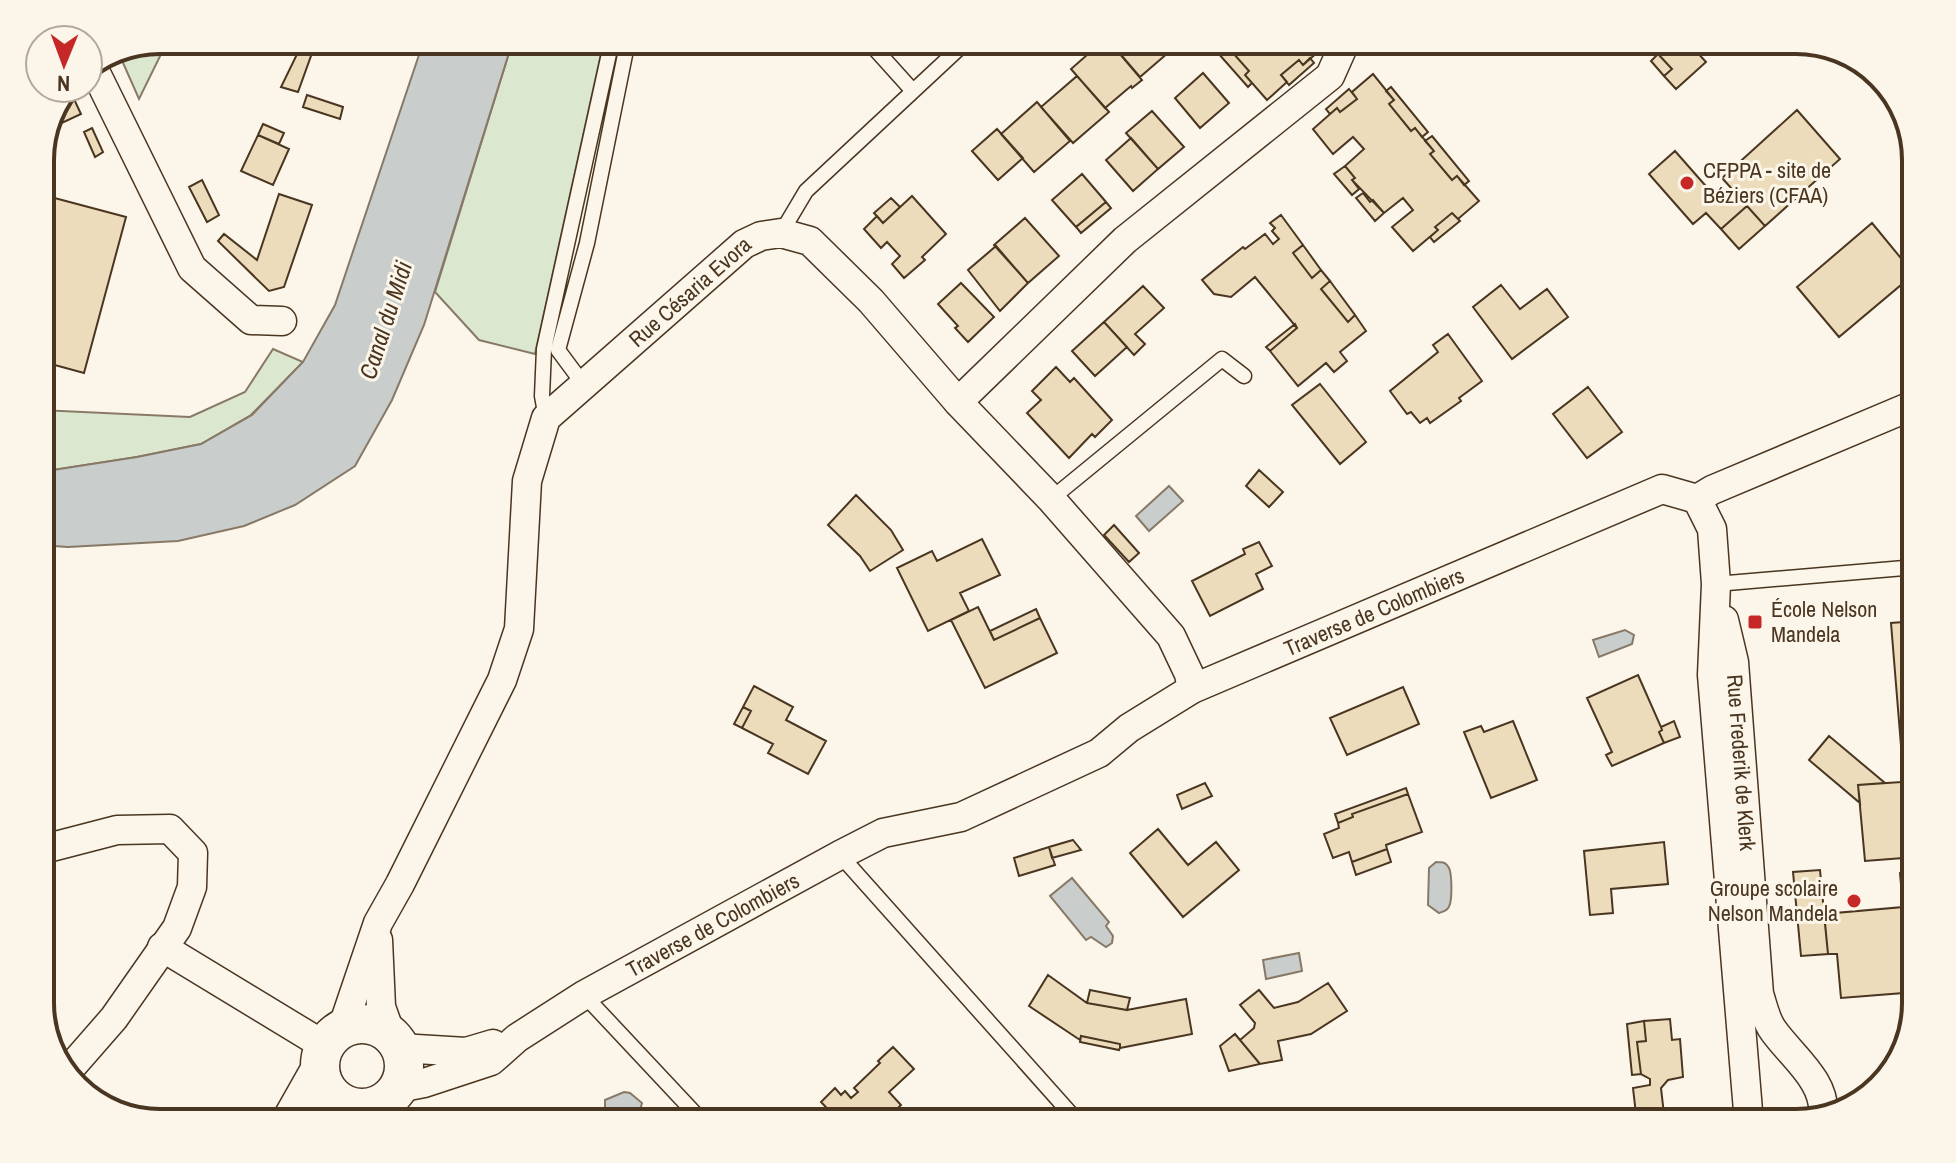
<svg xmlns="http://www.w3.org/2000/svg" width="1956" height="1163" font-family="'Archivo Narrow',sans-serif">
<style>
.green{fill:#dce7d0;stroke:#887966;stroke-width:2}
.water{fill:#c9cecd;stroke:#887966;stroke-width:2}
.building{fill:#ecdcbc;stroke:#4a3520;stroke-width:2}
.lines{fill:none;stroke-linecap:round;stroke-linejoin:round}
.lane-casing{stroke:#4a3520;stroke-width:17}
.street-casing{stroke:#4a3520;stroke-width:31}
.secondary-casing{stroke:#4a3520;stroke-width:41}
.lane{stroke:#fbf6e9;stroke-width:14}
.street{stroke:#fbf6e9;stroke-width:28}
.secondary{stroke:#fbf6e9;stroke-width:38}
.poi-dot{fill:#c62828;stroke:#fbf6e9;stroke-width:3}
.labels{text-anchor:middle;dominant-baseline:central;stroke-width:6;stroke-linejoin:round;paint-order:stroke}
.poi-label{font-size:22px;fill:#4a3520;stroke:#fbf6e9;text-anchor:start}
.street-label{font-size:22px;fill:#4a3520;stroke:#fbf6e9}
.water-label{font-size:24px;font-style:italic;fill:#4a3520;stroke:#fbf6e9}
.rim{fill:none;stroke:#4a3520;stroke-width:4}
</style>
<rect width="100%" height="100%" fill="#fbf6e9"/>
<path class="green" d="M160,40H168L139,99L120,56Z
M513,40H604L535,354L479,340L435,292Z
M273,349L303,362L251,415L201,444L137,457L40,472V410L190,417L245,392Z"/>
<path class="water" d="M424,40H513L424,325L392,400L355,466L295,505L244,526L178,541L68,547L40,545V472L137,457L201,444L252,415L303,362L335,305Z
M1169,486L1183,501L1149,531L1136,516Z
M1625,630L1634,635L1632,644L1599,657L1593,640Z
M1436,862C1443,863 1445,861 1449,868C1452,874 1452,897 1450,904C1448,911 1444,911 1439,913L1428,905L1429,868Z
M1072,878L1109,922L1106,926L1113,936L1112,943L1106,947L1091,937L1086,940L1050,896Z
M1299,953L1302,971L1266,979L1263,960Z
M624,1092L630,1093L642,1103L640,1110L632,1115L625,1112L618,1121L608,1120L605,1117V1100Z"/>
<path class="building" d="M1104,40H1108L1142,80L1132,88L1131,86L1105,108L1071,69Z
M1127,40H1171L1176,46L1140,77L1116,49Z
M1214,40L1223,47L1226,45L1249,71L1245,75L1252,83L1248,87L1210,44Z
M1217,40H1322L1326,45L1303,65L1299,60L1281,75L1287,82L1267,100L1245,75L1249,71L1226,45L1223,47Z
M1645,40H1705L1695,50L1706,62L1676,89L1664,76L1672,69Z
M300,48L312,53L298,92L281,87Z
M1658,54L1672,69L1664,76L1651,61Z
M1310,58L1314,63L1289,85L1281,75L1299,60L1303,65Z
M1203,73L1229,103L1200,128L1175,98Z
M1373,74L1394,100L1389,104L1411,131L1415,128L1434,151L1430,154L1452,180L1457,176L1479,201L1458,219L1452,213L1435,227L1438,230L1413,251L1392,227L1413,210L1403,198L1384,213L1352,180L1355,178L1345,166L1364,149L1353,137L1333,154L1313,129L1337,108L1340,112L1357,99L1352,92Z
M1077,76L1109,112L1073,143L1041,107Z
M1391,87L1428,132L1422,137L1415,128L1411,131L1389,104L1394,100L1386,91Z
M1349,89L1357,99L1340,112L1337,108L1330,114L1326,109Z
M307,95L343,107L340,119L303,107Z
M73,97L81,114L51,128L63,101Z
M1037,102L1070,141L1034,172L1001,134Z
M1797,110L1840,159L1765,226L1747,206L1721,229L1706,213L1693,224L1649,174L1675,151L1719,201L1732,189L1722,178Z
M1152,111L1184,147L1158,169L1126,133Z
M263,124L284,133L279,144L258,135Z
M92,128L103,152L95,157L84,132Z
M997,129L1023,158L998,180L972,151Z
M258,135L289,149L273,185L241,171Z
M1432,136L1469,181L1464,185L1457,176L1452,180L1430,154L1434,151L1425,141Z
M1131,138L1158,169L1133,191L1106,160Z
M1345,166L1355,178L1352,180L1359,189L1352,195L1334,174Z
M1082,174L1106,202L1076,227L1052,200Z
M202,180L219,215L207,222L189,187Z
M1363,193L1370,202L1373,200L1384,213L1375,221L1356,198Z
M279,194L312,205L284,287L269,291L218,241L224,234L257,260Z
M47,196L126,217L84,373L40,361V222Z
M912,196L946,234L922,257L925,260L904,278L892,264L900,256L887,242L881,248L864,229L877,216L883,223Z
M891,198L900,207L883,223L874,213Z
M1106,202L1111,208L1081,233L1076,227Z
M1747,206L1765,226L1739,249L1721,229Z
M1452,213L1460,221L1434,242L1430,237L1438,230L1435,227Z
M1281,215L1303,245L1293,253L1312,278L1321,270L1330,281L1321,289L1348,322L1355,315L1366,331L1340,352L1347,361L1334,372L1326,363L1298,386L1270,351L1297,328L1255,277L1231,297L1214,294L1202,280L1243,247L1245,249L1265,234L1273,244L1279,239L1272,231L1275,228L1270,223Z
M1025,218L1059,256L1028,283L994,245Z
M1872,223L1914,274L1839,337L1797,287Z
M1303,245L1321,270L1312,278L1293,253Z
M996,246L1028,283L1000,311L968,270Z
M1330,281L1355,315L1348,322L1321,289Z
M961,283L994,317L968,342L955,328L958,326L938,304Z
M1501,285L1520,309L1547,289L1568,317L1512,359L1473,307Z
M1143,286L1164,308L1135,334L1145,344L1134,355L1104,322Z
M1104,322L1127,347L1095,376L1072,351Z
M1295,324L1297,328L1270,351L1266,347Z
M1448,334L1482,381L1459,398L1461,401L1430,423L1427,418L1420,423L1411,412L1407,414L1390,391L1438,352L1433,345Z
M1056,367L1070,382L1074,378L1112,420L1095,437L1092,434L1069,458L1027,413L1041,400L1032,391Z
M1320,384L1366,442L1340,464L1292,405Z
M1588,387L1622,432L1587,458L1553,414Z
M1259,470L1283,492L1269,507L1246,486Z
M856,495L891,530L903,550L870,571L860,556L828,525Z
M1114,525L1139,553L1129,562L1104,535Z
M982,539L1000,575L960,593L969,611L928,631L897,568L932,551L937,561Z
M1259,542L1272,566L1256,574L1263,589L1210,616L1192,581L1245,554L1243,549Z
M978,607L994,640L1040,618L1057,653L985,688L951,620Z
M1036,609L1040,618L994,640L990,631Z
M1916,621V757L1902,758L1891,623Z
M1638,675L1661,727L1662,730L1659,732L1664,743L1612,766L1606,755L1612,752L1587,698Z
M754,686L793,707L786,720L826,741L808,774L768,753L773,744L742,728L751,711L743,707Z
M1403,687L1419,724L1347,755L1330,718Z
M743,707L751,711L742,728L734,724Z
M1513,721L1537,780L1491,798L1464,732L1481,726L1484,732Z
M1674,721L1680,737L1664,743L1659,732L1662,730L1661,727Z
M1829,736L1885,783L1858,785L1860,803L1809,760Z
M1916,781V857L1865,861L1858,785Z
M1205,783L1212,796L1182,809L1177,795Z
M1406,788L1408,794L1352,814L1353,817L1338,823L1335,814Z
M1408,794L1422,832L1386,845L1387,849L1352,862L1349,852L1333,858L1324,834L1339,828L1338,823L1353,817L1352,814Z
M1158,829L1188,865L1216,842L1239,870L1183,917L1130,853Z
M1073,840L1081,850L1052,858L1049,847Z
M1664,842L1668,884L1611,889L1613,913L1590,915L1584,851Z
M1049,847L1055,865L1019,876L1014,858Z
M1387,849L1391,862L1356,875L1352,862Z
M1820,870L1828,954L1801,956L1793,872Z
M1916,871V992L1841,998L1837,954H1828L1824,914L1903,907L1900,873Z
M1048,975L1087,1003L1127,1010L1186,999L1192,1034L1120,1048V1044L1081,1036L1080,1040L1029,1006Z
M1328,983L1347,1011L1311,1034L1278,1041L1282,1060L1260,1064L1240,1040L1254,1028L1255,1023L1240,1005L1259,990L1274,1008L1298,1002Z
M1090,990L1130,998L1127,1010L1087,1003Z
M1670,1019L1672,1040L1680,1039L1683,1077L1668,1080L1661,1088L1665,1123H1637L1633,1088L1650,1085V1079L1641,1074L1637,1042L1646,1041L1644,1021Z
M1644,1021L1646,1041L1637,1042L1641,1074L1632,1075L1627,1024Z
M1235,1034L1260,1064L1229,1071L1220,1046Z
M1081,1036L1120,1044V1048L1119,1050L1080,1042Z
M893,1047L914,1069L889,1092L901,1105L883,1123H841L821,1102L835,1088L841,1095L845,1091L851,1098L858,1092L854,1088L880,1063L878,1061Z"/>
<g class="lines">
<g class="lane-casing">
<path id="lane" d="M867,40L912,90
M781,233L806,191L968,40
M584,385L558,350L587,243L628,40
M546,418L542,396L544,349L612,40
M1051,499L1222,359L1244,376
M1716,584L1916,567
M840,855L1079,1123
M584,995L704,1123"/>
</g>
<g class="street-casing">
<g id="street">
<path d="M93,67L192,268L251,320L282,321"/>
<path d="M958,402L1125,240L1330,76L1346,40"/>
<path d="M1697,499L1712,529L1716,584L1712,675L1749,1123"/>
<path id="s1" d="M1724,620L1734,662L1759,994C1763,1006 1766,1021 1773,1030C1791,1056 1827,1081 1823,1116"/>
<path d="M40,850L117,830L170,829L193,853L192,887L177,928L114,1018L66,1073"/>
<path d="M378,940L381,1007L391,1035"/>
<path d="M162,947L325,1046"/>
<path id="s2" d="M342,1029L378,923L400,884L502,680L519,629L527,481L546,418L744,244L761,236L781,233L810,241L871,301L958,402L1051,499L1171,636L1189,674L1192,689"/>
<path d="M400,1048L466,1052L493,1044"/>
<path id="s3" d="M398,1088L424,1083L491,1061L517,1038L584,995L840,855L883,833L961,817L1099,753L1129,728L1192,689L1662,489L1697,499L1712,490L1916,404"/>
</g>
</g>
<g class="secondary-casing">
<path id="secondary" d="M320 1066a42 42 0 1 1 84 0a42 42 0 1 1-84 0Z
M290,1123L320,1070"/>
</g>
<use href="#lane" class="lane"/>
<use href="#street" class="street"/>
<use href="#secondary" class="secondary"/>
</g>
<g class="poi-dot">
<circle cx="1687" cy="183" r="8"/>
<rect x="1747" y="614" width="16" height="16" rx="4"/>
<circle cx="1854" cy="901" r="8"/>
</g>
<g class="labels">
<g class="poi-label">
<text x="1703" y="170">CFPPA - site de<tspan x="1703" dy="25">Béziers (CFAA)</tspan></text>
<text x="1771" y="609">École Nelson<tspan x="1771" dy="25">Mandela</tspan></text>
<text x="1838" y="888" text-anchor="end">Groupe scolaire<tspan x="1838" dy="25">Nelson Mandela</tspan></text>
</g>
<g class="street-label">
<text stroke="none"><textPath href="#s2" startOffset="844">Rue Césaria Evora</textPath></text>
<text stroke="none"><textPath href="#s3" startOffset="1094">Traverse de Colombiers</textPath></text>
<text stroke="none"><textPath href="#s1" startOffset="144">Rue Frederik de Klerk</textPath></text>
<text stroke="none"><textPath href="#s3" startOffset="358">Traverse de Colombiers</textPath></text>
</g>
<g class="water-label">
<text transform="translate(385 320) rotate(-72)">Canal du Midi</text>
</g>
</g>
<path d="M0 0H1956V1163H0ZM160 54H1796A106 106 0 0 1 1902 160V1003A106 106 0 0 1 1796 1109H160A106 106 0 0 1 54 1003V160A106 106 0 0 1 160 54Z" fill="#fbf6e9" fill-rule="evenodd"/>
<path class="rim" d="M160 54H1796A106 106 0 0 1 1902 160V1003A106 106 0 0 1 1796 1109H160A106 106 0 0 1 54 1003V160A106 106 0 0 1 160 54Z"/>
<g transform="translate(64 64) rotate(181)"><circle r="38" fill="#fbf6e9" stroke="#b4a999" stroke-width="2"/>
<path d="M0-6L14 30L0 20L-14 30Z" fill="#c62828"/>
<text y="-12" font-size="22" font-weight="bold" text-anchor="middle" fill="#4a3520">N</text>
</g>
</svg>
